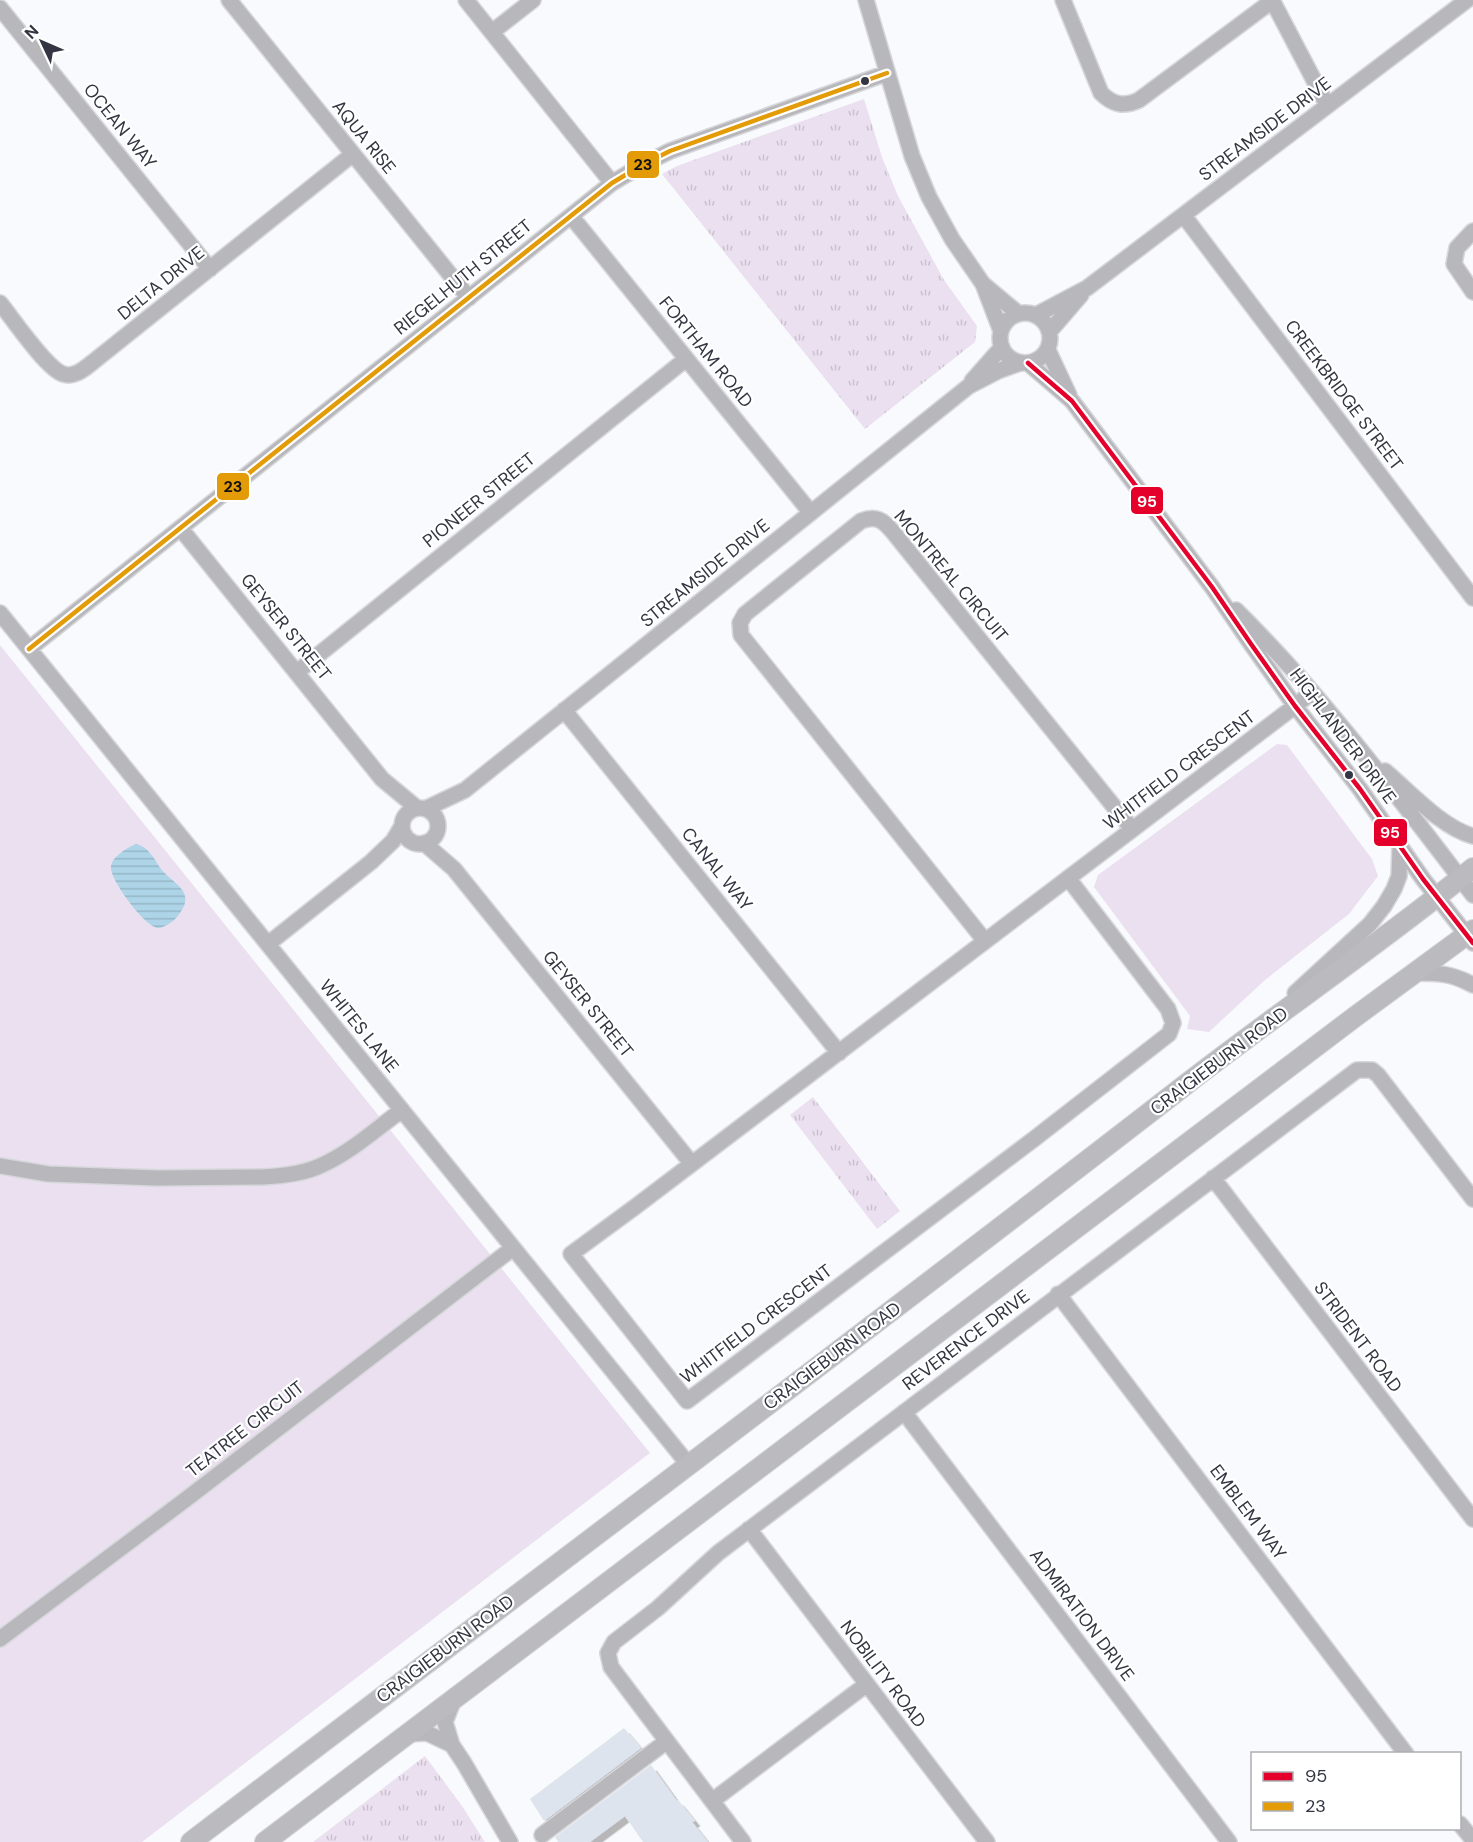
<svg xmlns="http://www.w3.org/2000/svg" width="1473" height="1842" font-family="'DM Sans',sans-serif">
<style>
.grass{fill:#ebe0f0}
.park{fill:url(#park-tufts)}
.water{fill:url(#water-rules)}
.building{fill:#dde4ed;filter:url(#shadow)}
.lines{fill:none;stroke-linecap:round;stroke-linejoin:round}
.minor-casing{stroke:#d6d7db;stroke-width:18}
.major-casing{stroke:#d6d7db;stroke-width:22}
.minor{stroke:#b8b7bc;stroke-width:15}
.major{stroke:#bababf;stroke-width:20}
.bus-1-casing{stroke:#fff;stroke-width:9}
.bus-2-casing{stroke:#fff;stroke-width:9}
.bus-1{stroke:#e4002b;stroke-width:4.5}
.bus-2{stroke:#e39b07;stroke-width:4.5}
.bus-dot{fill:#333642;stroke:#fff;stroke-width:2}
.labels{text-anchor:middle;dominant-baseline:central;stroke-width:4.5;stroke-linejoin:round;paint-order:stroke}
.street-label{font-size:18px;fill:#333642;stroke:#fff}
.line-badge{stroke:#fff;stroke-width:2}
.badge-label{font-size:16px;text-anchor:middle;font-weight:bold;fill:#fff}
.pale-badge-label{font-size:16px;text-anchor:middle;font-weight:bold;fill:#111}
</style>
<defs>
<pattern id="park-tufts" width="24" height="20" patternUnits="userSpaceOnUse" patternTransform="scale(1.5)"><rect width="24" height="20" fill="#ebe0f0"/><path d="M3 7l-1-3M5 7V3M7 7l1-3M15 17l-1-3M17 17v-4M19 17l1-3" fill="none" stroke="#cac1cf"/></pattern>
<pattern id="water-rules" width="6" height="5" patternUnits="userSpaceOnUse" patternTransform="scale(1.5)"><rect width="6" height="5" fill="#add4e7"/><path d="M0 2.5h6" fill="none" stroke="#95b7c7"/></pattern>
<filter id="shadow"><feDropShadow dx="5.5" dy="5.5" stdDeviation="0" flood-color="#0004"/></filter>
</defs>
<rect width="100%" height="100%" fill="#f9fafd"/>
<path class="grass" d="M0,645L650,1453L142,1842H0Z
M1277,744L1287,745L1372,859L1378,876L1349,914L1265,980L1209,1032L1187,1029L1190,1016L1094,887L1098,875Z"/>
<path class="park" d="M864,99L882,157L898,196L944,280L977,326L975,342L865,429L662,174L677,166Z
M813,1097L900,1211L877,1229L790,1115Z
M425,1756L462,1806L485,1842H313Z"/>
<path class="water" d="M136,844C149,847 154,859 161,869C173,884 196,891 180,913C177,917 175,920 170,923C167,925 162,928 158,928C145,927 111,881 111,868C110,858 128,847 136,844Z"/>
<path class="building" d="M624,1728L641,1748L544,1821L530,1799Z
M651,1765L677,1801L678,1800L695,1821L692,1822L708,1842H643L625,1816L590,1842H558L555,1837Z"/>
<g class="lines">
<g class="minor-casing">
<path id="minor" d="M229,0L469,298
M466,0L612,183
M866,0L912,156L929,197L952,239L983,284L1001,331
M1063,0L1101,93C1113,105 1124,107 1139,100L1272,1
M1272,0L1327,105
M0,8L210,269
M492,32L533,0
M571,216L811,513
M1184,216L1473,598
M1473,231L1457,248L1454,264L1473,292
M983,284L1019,314
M0,303C13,319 46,368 63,374C75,378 85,368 93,362L353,154
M1000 338a25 25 0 1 1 50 0a25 25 0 1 1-50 0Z
M1036,315L1087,288L1467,0
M1050,331L1081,295
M1048,350L1069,395
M1028,363L1072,401L1212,587L1251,644L1295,706L1360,789L1423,879L1473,943
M972,381L1002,347
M181,529L382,779L417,808
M1236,610C1324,697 1398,797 1473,895
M0,613L688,1464
M29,649L612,183L642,165L670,151L887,73
M297,672L686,359
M564,710L839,1053
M1385,771C1410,792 1442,828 1473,836
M402 826a18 18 0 1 1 36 0a18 18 0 1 1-36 0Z
M425,809L465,790L969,386L998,371L1020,363
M424,843L454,869L692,1164
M1068,878L1168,1009L1173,1023L1169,1034L1034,1139L687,1401L571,1254L635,1207L1295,706L1312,692
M985,941L741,635L740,623L745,614L861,521C876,515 883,520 893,532L1132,829
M268,944L371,862L393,841L402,826
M1414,973C1439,973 1451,973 1473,985
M1295,993L1370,924L1384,906L1394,889L1399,876L1400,848
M0,1166L48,1174L157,1178L263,1177C282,1176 304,1174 322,1165C351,1152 376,1129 402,1110
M1213,1178L1473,1519
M1058,1294L1406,1754
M904,1412L1229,1842
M749,1529L987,1842
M0,1639L185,1500L513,1248
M454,1699L445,1722L452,1745L464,1763L510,1842
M408,1734L427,1733L452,1745
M712,1801L867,1684
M1460,1824L1473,1840
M542,1835L667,1741
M743,1842L611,1667L608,1653L614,1642L658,1608L718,1553L1357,1070H1372L1378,1075L1473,1199"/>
</g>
<g class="major-casing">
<path id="major" d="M191,1842C524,1589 858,1339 1189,1082C1282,1010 1381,943 1473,868
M265,1842L1356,1016L1473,930"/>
</g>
<use href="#minor" class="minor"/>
<use href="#major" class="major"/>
<g class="bus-1-casing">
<path id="bus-1" d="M1028,363L1072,401L1212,587L1251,644L1295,706L1360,789L1423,879L1473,943"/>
</g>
<g class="bus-2-casing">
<path id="bus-2" d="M29,649L612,183L642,165L670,151L887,73"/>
</g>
<use href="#bus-1" class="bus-1"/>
<use href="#bus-2" class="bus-2"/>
</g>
<g class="bus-dot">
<circle cx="865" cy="81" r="5"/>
<circle cx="1349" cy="775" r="5"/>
</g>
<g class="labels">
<g class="street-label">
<text transform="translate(120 126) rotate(51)">OCEAN WAY</text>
<text transform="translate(1265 129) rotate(-37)">STREAMSIDE DRIVE</text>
<text transform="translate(364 137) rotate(51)">AQUA RISE</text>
<text transform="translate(463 277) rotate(-39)">RIEGELHUTH STREET</text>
<text transform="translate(161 283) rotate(-39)">DELTA DRIVE</text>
<text transform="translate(706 352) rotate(51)">FORTHAM ROAD</text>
<text transform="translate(1344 395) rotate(53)">CREEKBRIDGE STREET</text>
<text transform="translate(479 500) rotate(-39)">PIONEER STREET</text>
<text transform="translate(705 573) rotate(-39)">STREAMSIDE DRIVE</text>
<text transform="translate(951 576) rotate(50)">MONTREAL CIRCUIT</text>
<text transform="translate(286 627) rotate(51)">GEYSER STREET</text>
<text transform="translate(1343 736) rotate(53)">HIGHLANDER DRIVE</text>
<text transform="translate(1179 770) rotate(-37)">WHITFIELD CRESCENT</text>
<text transform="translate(717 869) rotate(51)">CANAL WAY</text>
<text transform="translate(588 1004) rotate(51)">GEYSER STREET</text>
<text transform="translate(359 1026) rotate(51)">WHITES LANE</text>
<text transform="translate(1219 1061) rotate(-37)">CRAIGIEBURN ROAD</text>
<text transform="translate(756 1324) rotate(-37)">WHITFIELD CRESCENT</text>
<text transform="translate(1358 1337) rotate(53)">STRIDENT ROAD</text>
<text transform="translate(966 1340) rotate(-37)">REVERENCE DRIVE</text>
<text transform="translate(832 1356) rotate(-37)">CRAIGIEBURN ROAD</text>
<text transform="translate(245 1429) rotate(-38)">TEATREE CIRCUIT</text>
<text transform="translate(1248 1512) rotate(53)">EMBLEM WAY</text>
<text transform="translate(1082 1615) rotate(53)">ADMIRATION DRIVE</text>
<text transform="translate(445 1649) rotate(-37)">CRAIGIEBURN ROAD</text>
<text transform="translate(883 1674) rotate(53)">NOBILITY ROAD</text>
</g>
</g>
<g class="line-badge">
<rect x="626" y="150" width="34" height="29" rx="6" fill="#e39b07"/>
<rect x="216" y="472" width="34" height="29" rx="6" fill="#e39b07"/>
<rect x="1130" y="486" width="34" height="29" rx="6" fill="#e4002b"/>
<rect x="1373" y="818" width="35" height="29" rx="6" fill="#e4002b"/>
</g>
<g class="badge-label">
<text x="1147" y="507">95</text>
<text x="1390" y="838">95</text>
</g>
<g class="pale-badge-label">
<text x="643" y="170">23</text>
<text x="233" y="492">23</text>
</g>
<rect x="1251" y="1752" width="210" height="78" fill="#ffffff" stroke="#adafb3" stroke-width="1.5"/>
<rect x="1263" y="1772" width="30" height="9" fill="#e4002b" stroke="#adafb3" stroke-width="1.5"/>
<text x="1305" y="1782" font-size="18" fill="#333642">95</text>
<rect x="1263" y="1802" width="30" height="9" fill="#e39b07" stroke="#adafb3" stroke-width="1.5"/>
<text x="1305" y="1812" font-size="18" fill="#333642">23</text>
<g transform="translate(42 42) rotate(314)" stroke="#ffffff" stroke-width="4.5" paint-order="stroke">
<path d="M0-4.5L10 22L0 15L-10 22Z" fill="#333642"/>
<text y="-9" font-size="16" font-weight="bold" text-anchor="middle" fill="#333642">N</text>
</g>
</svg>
